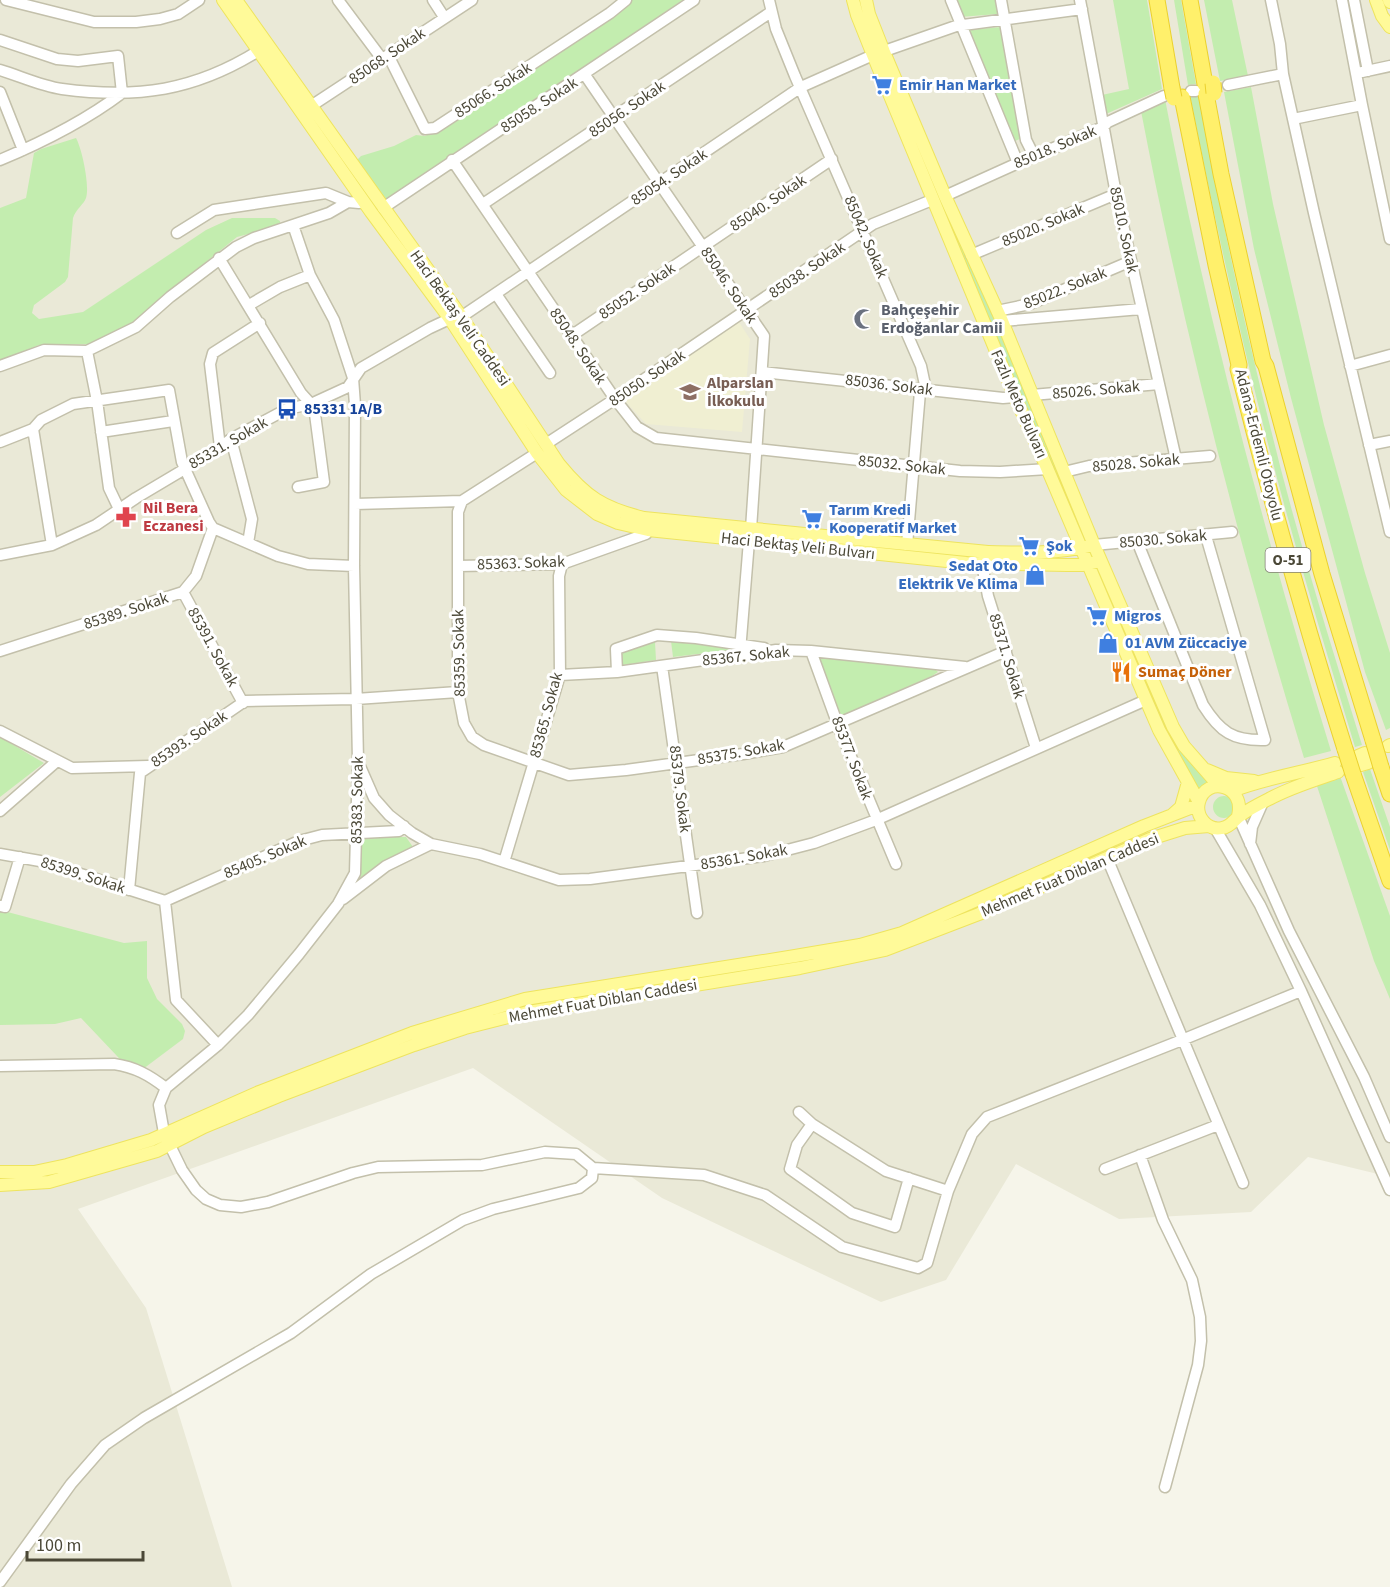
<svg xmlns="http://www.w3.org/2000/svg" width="1390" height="1587" font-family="'Source Sans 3',sans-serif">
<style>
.residential{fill:#eae9d7}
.education{fill:#f0efd2}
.green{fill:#c3edaf}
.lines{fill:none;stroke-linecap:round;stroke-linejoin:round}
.minor-casing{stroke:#c3c0ab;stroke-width:13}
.major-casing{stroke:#eee45f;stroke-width:14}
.highway-casing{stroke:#ebd12e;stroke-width:17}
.minor{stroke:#fff;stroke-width:10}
.major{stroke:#fffa99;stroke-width:12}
.highway{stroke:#fff06b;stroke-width:15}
.highway-bridge-casing{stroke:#ebd12e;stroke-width:17;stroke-linecap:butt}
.highway-bridge{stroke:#fff06b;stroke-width:15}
.labels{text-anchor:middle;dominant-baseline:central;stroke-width:6;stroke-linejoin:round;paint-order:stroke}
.shield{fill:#fff;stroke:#817f73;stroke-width:1.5}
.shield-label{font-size:15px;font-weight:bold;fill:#4b4837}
.street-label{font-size:16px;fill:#4b4837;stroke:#fff}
.shop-label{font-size:16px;font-weight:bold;fill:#366cbe;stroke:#fff;text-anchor:start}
.worship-label{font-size:16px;font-weight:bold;fill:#5b616d;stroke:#fff;text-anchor:start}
.education-label{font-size:16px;font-weight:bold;fill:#785e54;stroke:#fff;text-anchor:start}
.transit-label{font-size:16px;font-weight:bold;fill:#164399;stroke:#fff;text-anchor:start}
.health-label{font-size:16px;font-weight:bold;fill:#be3a42;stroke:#fff;text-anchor:start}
.food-label{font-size:16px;font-weight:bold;fill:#c56008;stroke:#fff;text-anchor:start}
</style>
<rect width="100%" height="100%" fill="#f6f5ea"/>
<path class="residential" d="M0,0H1390V1177L1308,1157L1251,1212L1119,1219L1016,1164L946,1280L881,1302L662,1198L473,1068L78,1209L146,1308L232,1587H0Z"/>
<path class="education" d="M739,322L750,339L742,432L646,424L624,400L692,352Z"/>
<path class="green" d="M632,0H683L494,129L385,201L356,161L361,156L394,146L416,135L425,136L456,121Z
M955,0H996L998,14L960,17Z
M1113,0H1147L1162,89L1106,114L1102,95L1129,89Z
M1174,0H1181L1196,84L1188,85Z
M1204,0H1232L1248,76L1220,81Z
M1001,27L1020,139L1015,141L968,30Z
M884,61L1000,329L1087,540L1082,542C1014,383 944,224 884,61Z
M1251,87L1273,204L1324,425L1365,573L1390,653V728L1386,730L1365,672L1291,398L1254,249L1224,92Z
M1198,94C1219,205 1242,316 1270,426C1296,533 1329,639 1362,745L1355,747C1323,641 1291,535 1264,428C1236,317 1212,206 1190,95Z
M1165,99C1207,319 1265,536 1331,751L1304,758C1239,545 1183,330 1141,111Z
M76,138C82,149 90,186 86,198C84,204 76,209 73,218L68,277L65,282L34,305L32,313L39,319L83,312L206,230L232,218H275L280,221V223L278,226L237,237L155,303L138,324L94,344L39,345L0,361V208L26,198L34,153L41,149Z
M1098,566L1162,713L1210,782L1197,790L1167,735L1094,568Z
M671,641L731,647V650L673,657Z
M655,642L656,660L623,665L622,652Z
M818,656L935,669L938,672L932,676L845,714H839Z
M0,737L44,763L0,797Z
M1370,769L1390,827V850L1363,772Z
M1340,776L1390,916V999L1374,961L1316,783Z
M1213 807a11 11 0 1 1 22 0a11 11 0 1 1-22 0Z
M362,837H406L413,847L360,881Z
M0,910L124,943L147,941V978L157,999L182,1024L185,1031L183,1039L135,1075L81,1018L55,1024L0,1025Z"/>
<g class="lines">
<g class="minor-casing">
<path id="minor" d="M6,0L94,22H136L160,19L178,14L199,0
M338,0L382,59
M433,0L444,17
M769,0L776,29L795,76L921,366L925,385L920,392L907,545
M951,0L1018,163
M1001,0L1026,140L1034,156
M1080,0L1116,194L1176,459
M1271,0L1280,44L1283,74L1314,213L1390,532
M1342,0L1362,105L1390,239
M1354,0L1368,71
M0,40L57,59L78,61L118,56L122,93C85,121 43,142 0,160
M388,55L425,129L435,128L610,13L626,0
M0,70C20,76 41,86 62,89C137,99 195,91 260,50
M1362,72L1390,66
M585,75L764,336L751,529
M1228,85L1283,74
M1191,91H1196
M0,92L23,150
M305,110L472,0
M1293,119L1362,105
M452,160L615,399L637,427L656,438L960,471L1000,472L1048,469
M945,196L1018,163L1103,127L1108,122L1164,96
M483,204L771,12
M383,208L694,0
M293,225L310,275L334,320L353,378L355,405L354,566L358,761L355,873L338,904L299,954L248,1015L218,1045L166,1088L159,1105L164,1133L182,1170L196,1190L206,1199L220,1205L241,1207L268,1202L353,1173L378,1167L482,1165L545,1152L576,1154L593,1168L704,1175L765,1195L842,1247L918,1268L927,1263L948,1191L972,1134L987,1117L1182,1040L1301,991
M177,233L214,210L326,193L348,202
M971,255L1116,194
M219,258L301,393L311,404L315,414L324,482L298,487
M496,294L550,373
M249,305L280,287L310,275
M997,311L1030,304L1131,261
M1002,321L1141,309
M571,336L832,159
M87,351L97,401L109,488L119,509
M0,366L44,350L87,351L136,327L170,297L236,247L254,238L329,213L348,202L359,203L363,200
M1350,366L1390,355
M762,372L1003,398L1015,397
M1032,395L1159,384
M33,429L52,545
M101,432L173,421
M231,439L252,519L248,543
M0,442L33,429L41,420L73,404L169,390L182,462L209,522L213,528L278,556L308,564L354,566
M546,444L615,399L873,224L932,200
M1369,445L1390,441
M220,447L210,364L213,353L260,323
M1064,472L1089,466L1210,456
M462,501L458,512V692L464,723L472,737L484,745L569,775L626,770L743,754L783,747L1006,651
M355,504L462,501L537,453
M1137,541L1203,705C1220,732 1233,741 1265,740L1206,536
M1094,545L1232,532
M0,555L52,545L96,525L136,498L215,451L231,439L287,409L311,404L348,387L361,368L430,328L445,321L464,315L801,87L873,55L956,26L1082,9
M982,564L988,596L1036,748
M458,566L562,564L646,534L648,530
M183,592L243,703
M0,651L183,592L196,576L213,528
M740,651L749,541
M811,651L839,728L896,864
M662,666L697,913
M617,672L616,649L657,635L696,638L764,648
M560,675L617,672L776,650L811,651L965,667
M0,731L72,768L148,766
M359,764L374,798L389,815L412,833L431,844L480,854L559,880L590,879L764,856L814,843L876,820L1146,700
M0,811L57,761
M1238,816L1289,931L1364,1077L1390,1137
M1215,828L1260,905L1301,991L1390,1190
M1250,844L1252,827L1263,802
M0,854L40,861L165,901
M1107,858L1243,1183
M504,862L560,675L559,576L562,564
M129,890L140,773L245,701L356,699L458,692
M343,899L386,866L431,844
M165,901L299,841L322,835L399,831L404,826
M165,901L176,1000L218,1045
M0,906L5,907L20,857
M0,1066L114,1064C135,1067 149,1075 166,1088
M799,1112L812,1124L886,1171L948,1191
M812,1124L797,1145L790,1169L852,1213L895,1227L909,1178
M1140,1155L1163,1220L1192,1280L1200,1317L1201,1341L1198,1365L1165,1487
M1105,1169L1218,1125
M0,1582L71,1484L105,1445L144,1418L291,1333L371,1274L463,1220L493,1209L579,1188L592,1178L593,1168"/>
</g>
<g class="major-casing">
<path id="major" d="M223,0L371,212L450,319L537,453L566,490L597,514L618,523L648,530L966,563L1067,565H1083L1101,561
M236,0L461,316L559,464C586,497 603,508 644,518L988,552C1024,553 1058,554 1094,545
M853,0L857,15L873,55L1015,397L1044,461L1146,700L1159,730L1199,802
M866,0L869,14L884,52L945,196L1002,321L1094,545L1173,727L1184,746L1219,786
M1376,0L1382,16L1390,27
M1389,0L1390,2
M1388,746L1390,745
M1358,756L1365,753
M1361,765L1368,763
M1207,770L1226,778L1254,781
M1232,791C1265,778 1301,773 1335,763
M1172,815L1181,807L1188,782
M1238,816C1246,785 1206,775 1199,802C1195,817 1208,831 1222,828C1231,827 1234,819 1241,815C1249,809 1259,804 1269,799C1291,787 1315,780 1338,772
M0,1172H34L67,1165L151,1140L259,1092L412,1033L525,999L795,956L860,945L902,933L1144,826L1198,805
M0,1185L49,1182L157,1151L204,1127L279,1096L414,1045L465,1028L528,1012L800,968L885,950L979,914L1150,839L1185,828L1209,826"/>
</g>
<g class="highway-casing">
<path id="highway" d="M1157,0L1172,88
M1190,0L1205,84
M1206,94L1221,174L1263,361L1266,366L1322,574L1373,740
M1182,97L1216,265L1239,365L1238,369C1270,497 1305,623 1345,749
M1381,767L1390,794
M1353,774L1390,881"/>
</g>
<use href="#minor" class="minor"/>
<use href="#major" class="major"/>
<use href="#highway" class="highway"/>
<g class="highway-bridge-casing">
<path id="highway-bridge" d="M1213,83L1214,93
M1172,88L1174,98
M1373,740L1381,767
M1345,749L1353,774"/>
</g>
<use href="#highway-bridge" class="highway-bridge"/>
</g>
<defs>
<g id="supermarket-bare" transform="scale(1.62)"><path d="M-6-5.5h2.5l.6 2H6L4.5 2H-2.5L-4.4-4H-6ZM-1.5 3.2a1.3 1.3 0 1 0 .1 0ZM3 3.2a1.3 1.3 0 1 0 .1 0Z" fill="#3f7fe0" stroke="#fff" stroke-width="2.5" paint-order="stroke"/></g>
<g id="mosque-bare" transform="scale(1.62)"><path d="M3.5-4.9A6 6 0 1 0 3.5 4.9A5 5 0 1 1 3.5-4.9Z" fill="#6b7280" stroke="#fff" stroke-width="2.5" paint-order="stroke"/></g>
<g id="school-bare" transform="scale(1.62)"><path d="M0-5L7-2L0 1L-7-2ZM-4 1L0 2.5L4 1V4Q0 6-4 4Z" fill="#8d6e63" stroke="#fff" stroke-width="2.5" paint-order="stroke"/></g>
<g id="bus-bare" transform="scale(1.62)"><path d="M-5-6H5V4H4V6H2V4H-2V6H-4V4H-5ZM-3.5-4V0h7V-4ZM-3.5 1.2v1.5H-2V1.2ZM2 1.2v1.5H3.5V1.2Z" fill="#1a4fb4" stroke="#fff" stroke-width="2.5" paint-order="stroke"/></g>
<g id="pharmacy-bare" transform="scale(1.62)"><path d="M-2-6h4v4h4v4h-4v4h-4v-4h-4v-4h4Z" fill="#e0444e" stroke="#fff" stroke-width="2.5" paint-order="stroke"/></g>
<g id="shop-bare" transform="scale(1.62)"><path d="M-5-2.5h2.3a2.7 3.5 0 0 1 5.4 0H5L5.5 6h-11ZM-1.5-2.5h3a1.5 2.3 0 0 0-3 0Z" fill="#3f7fe0" stroke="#fff" stroke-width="2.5" paint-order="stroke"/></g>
<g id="restaurant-bare" transform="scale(1.62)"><path d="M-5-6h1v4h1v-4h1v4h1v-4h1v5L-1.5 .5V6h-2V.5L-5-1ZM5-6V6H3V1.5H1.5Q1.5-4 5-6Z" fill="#e8710a" stroke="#fff" stroke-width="2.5" paint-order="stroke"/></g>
</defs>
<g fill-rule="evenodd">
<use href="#supermarket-bare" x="882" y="85"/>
<use href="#mosque-bare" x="864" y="319"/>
<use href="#school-bare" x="690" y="392"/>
<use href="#bus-bare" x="287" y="409"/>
<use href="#pharmacy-bare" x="126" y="517"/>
<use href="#supermarket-bare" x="812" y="519"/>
<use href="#supermarket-bare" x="1029" y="546"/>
<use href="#shop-bare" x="1035" y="575"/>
<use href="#supermarket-bare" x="1097" y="616"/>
<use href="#shop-bare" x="1108" y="643"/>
<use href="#restaurant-bare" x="1121" y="672"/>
</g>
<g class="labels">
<rect class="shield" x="1265.5" y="548" width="45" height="24" rx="4.5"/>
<g class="shield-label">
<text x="1288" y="560">O-51</text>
</g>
<g class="street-label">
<text transform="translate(387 56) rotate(-34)">85068. Sokak</text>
<text transform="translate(493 90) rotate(-33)">85066. Sokak</text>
<text transform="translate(539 105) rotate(-33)">85058. Sokak</text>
<text transform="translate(627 109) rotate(-34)">85056. Sokak</text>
<text transform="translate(1055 147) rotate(-23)">85018. Sokak</text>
<text transform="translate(669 177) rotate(-34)">85054. Sokak</text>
<text transform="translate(768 203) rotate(-34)">85040. Sokak</text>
<text transform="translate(1043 225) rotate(-23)">85020. Sokak</text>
<text transform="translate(1124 230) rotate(78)">85010. Sokak</text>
<text transform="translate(866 237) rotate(67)">85042. Sokak</text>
<text transform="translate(807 270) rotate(-34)">85038. Sokak</text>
<text transform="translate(729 285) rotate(56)">85046. Sokak</text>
<text transform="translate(1065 288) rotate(-22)">85022. Sokak</text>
<text transform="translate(637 291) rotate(-34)">85052. Sokak</text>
<text transform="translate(460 318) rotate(55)">Haci Bektaş Veli Caddesi</text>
<text transform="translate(578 346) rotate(56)">85048. Sokak</text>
<text transform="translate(647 378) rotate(-34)">85050. Sokak</text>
<text transform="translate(889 385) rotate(7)">85036. Sokak</text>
<text transform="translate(1096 390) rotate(-5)">85026. Sokak</text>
<text transform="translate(1019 404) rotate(66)">Fazlı Meto Bulvarı</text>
<text transform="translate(228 443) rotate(-30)">85331. Sokak</text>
<text transform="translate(1259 445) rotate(76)">Adana-Erdemli Otoyolu</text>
<text transform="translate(1136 463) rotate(-5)">85028. Sokak</text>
<text transform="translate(902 465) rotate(6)">85032. Sokak</text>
<text transform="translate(1163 539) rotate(-5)">85030. Sokak</text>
<text transform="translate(798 546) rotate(6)">Haci Bektaş Veli Bulvarı</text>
<text transform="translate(521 563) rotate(-2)">85363. Sokak</text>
<text transform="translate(126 611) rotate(-18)">85389. Sokak</text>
<text transform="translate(213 647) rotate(61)">85391. Sokak</text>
<text transform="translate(459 653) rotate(-91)">85359. Sokak</text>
<text transform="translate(746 656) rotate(-6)">85367. Sokak</text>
<text transform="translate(1007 656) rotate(73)">85371. Sokak</text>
<text transform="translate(546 715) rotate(-75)">85365. Sokak</text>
<text transform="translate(189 739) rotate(-34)">85393. Sokak</text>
<text transform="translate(741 752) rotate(-10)">85375. Sokak</text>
<text transform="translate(852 758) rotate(69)">85377. Sokak</text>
<text transform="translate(680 789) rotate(83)">85379. Sokak</text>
<text transform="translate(357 800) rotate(-89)">85383. Sokak</text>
<text transform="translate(265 857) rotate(-23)">85405. Sokak</text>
<text transform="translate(744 857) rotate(-10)">85361. Sokak</text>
<text transform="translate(83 875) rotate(18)">85399. Sokak</text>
<text transform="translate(1070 875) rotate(-23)">Mehmet Fuat Diblan Caddesi</text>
<text transform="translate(603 1001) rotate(-10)">Mehmet Fuat Diblan Caddesi</text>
</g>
<g class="shop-label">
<text x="899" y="85">Emir Han Market</text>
<text x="829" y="510">Tarım Kredi<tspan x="829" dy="18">Kooperatif Market</tspan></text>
<text x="1046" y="546">Şok</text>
<text x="1018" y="566" text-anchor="end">Sedat Oto<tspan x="1018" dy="18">Elektrik Ve Klima</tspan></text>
<text x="1114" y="616">Migros</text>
<text x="1125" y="643">01 AVM Züccaciye</text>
</g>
<g class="worship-label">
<text x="881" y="310">Bahçeşehir<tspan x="881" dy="18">Erdoğanlar Camii</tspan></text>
</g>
<g class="education-label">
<text x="707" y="383">Alparslan<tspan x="707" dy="18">İlkokulu</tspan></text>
</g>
<g class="transit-label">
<text x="304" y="409">85331 1A/B</text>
</g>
<g class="health-label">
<text x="143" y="508">Nil Bera<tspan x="143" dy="18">Eczanesi</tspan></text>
</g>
<g class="food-label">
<text x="1138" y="672">Sumaç Döner</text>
</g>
</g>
<path d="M27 1551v9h116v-9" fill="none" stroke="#4b4837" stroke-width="3"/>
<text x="36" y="1551" font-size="18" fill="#4b4837" stroke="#ffffff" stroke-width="4.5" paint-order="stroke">100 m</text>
</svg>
